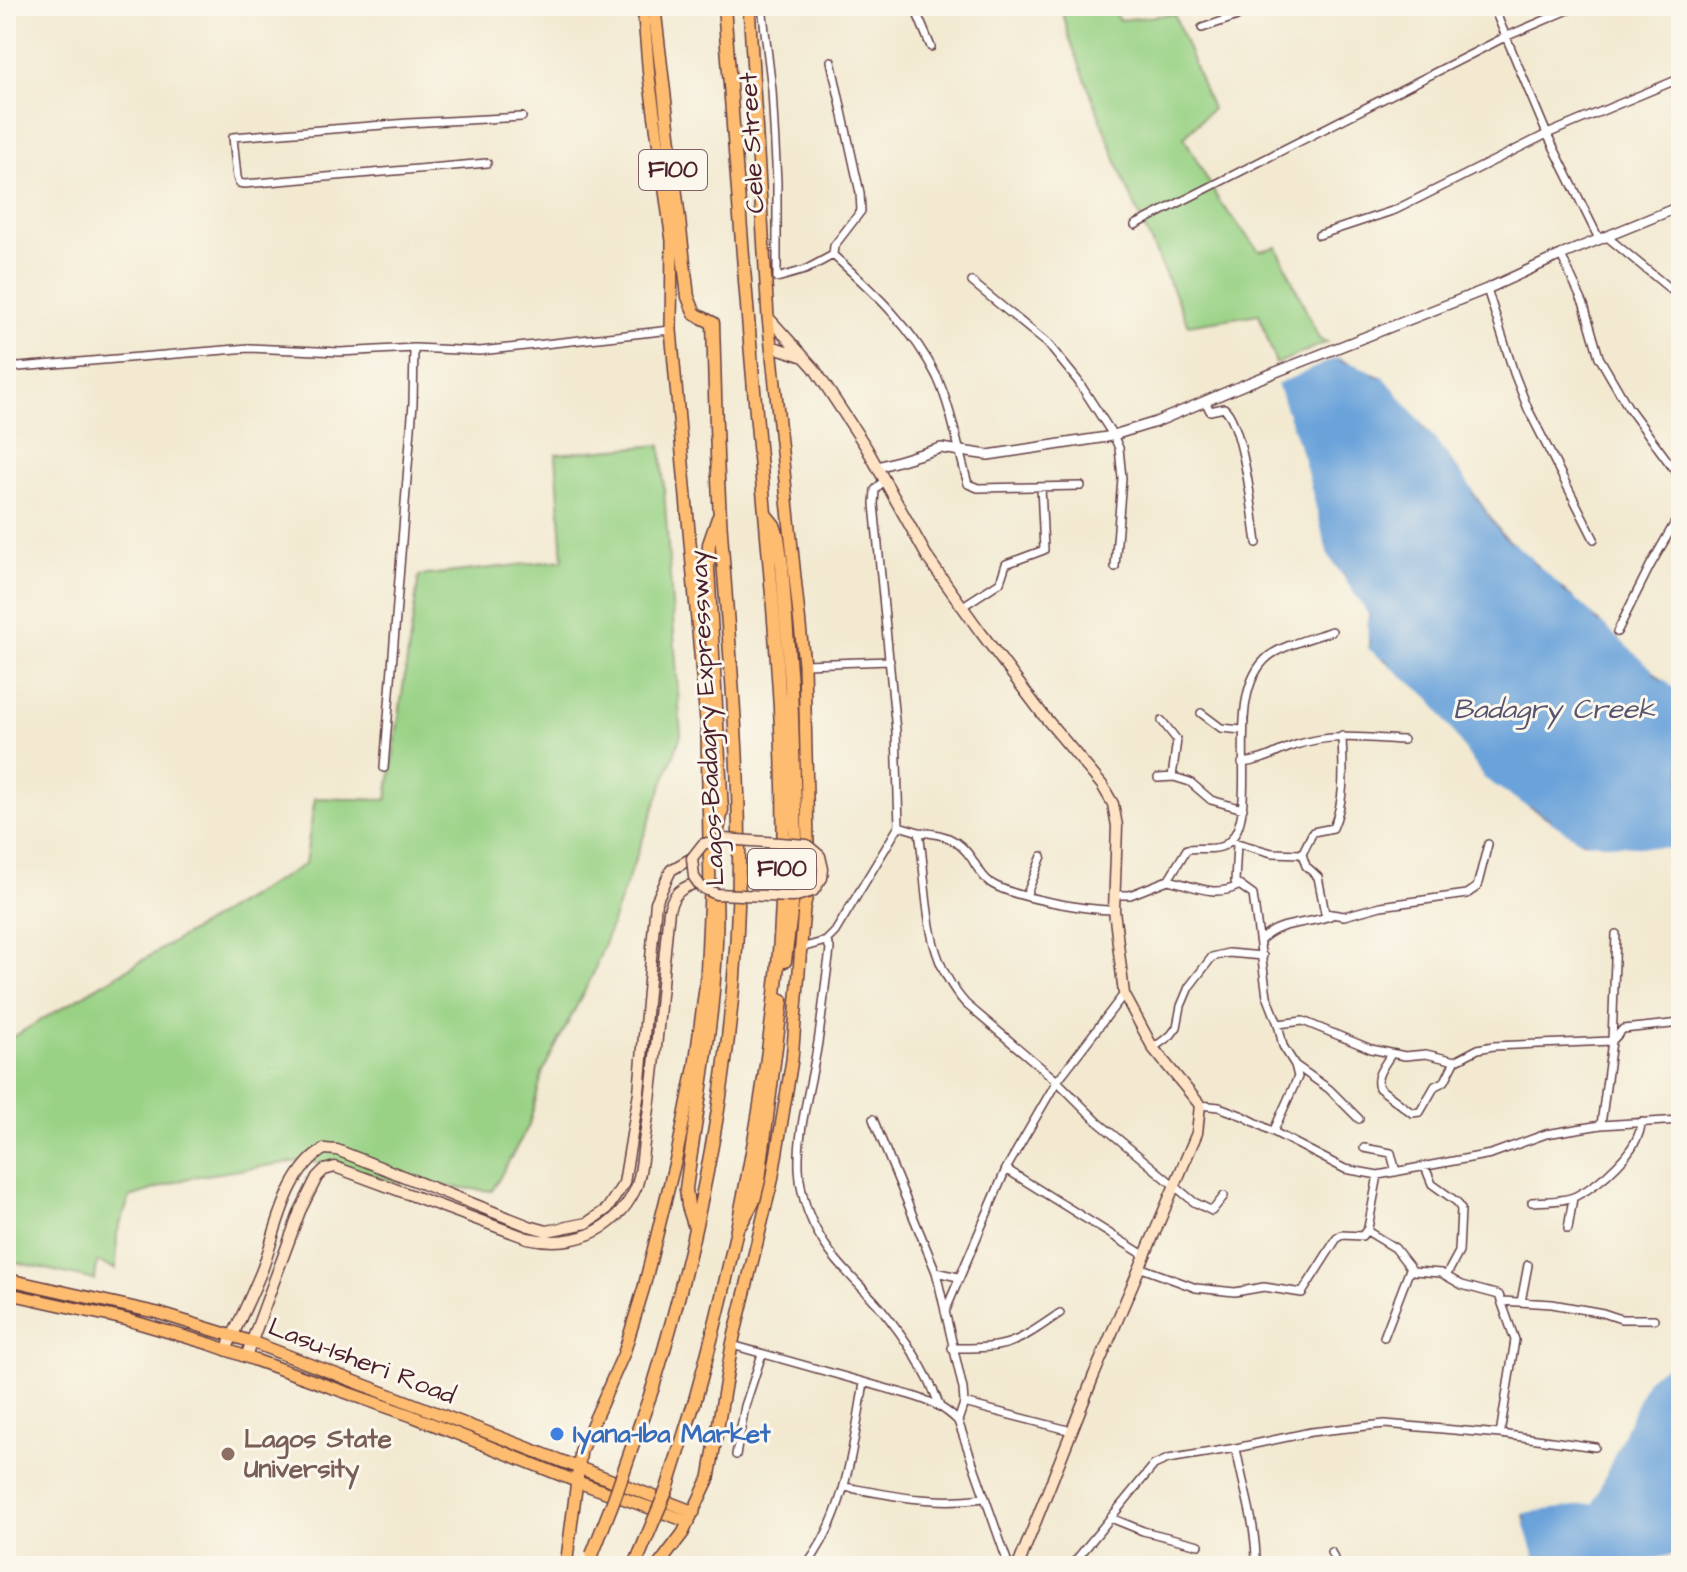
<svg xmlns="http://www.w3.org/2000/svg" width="1687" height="1572" font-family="'Architects Daughter',sans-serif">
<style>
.green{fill:#99d285;stroke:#727858;stroke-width:2}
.water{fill:#6ba3da;stroke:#5a6182;stroke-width:2}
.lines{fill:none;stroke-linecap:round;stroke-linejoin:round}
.stream{stroke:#6ba3da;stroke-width:3}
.minor-casing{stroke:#633d44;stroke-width:10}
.tertiary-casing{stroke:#633d44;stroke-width:12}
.secondary-casing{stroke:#633d44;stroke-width:13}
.primary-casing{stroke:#633d44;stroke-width:14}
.trunk-casing{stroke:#633d44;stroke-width:15}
.minor{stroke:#fff;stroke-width:7}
.tertiary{stroke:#fff;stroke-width:9}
.secondary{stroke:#fee4c5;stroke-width:10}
.primary{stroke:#fdbc6f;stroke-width:11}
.trunk{stroke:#fdbc6f;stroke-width:12}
.secondary-bridge-casing{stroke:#633d44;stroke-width:13;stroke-linecap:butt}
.trunk-bridge-casing{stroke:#633d44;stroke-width:15;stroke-linecap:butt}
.secondary-bridge{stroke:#fee4c5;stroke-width:10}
.trunk-bridge{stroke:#fdbc6f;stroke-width:12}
.shop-dot{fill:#3f7fe0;stroke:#fbf7ec;stroke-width:3}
.education-dot{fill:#8d6e63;stroke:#fbf7ec;stroke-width:3}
.labels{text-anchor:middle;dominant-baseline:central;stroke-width:6;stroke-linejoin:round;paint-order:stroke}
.shield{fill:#fbf7ec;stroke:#7f6065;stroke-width:2}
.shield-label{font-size:24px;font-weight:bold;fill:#4a1f2b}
.street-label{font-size:26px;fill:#4a1f2b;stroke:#fbf7ec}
.shop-label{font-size:26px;font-weight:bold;fill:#366cbe;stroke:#fbf7ec;text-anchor:start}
.education-label{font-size:26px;font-weight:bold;fill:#785e54;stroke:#fbf7ec;text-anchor:start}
.water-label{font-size:28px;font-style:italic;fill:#575471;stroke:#fbf7ec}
</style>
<rect width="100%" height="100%" fill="#fbf7ec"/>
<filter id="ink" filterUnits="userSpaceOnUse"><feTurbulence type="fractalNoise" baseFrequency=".0125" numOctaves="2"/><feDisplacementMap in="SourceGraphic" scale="16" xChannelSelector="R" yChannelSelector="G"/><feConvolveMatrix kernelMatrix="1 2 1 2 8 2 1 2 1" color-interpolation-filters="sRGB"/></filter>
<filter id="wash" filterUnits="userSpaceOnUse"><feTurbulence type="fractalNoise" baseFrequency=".006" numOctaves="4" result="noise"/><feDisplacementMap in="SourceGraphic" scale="32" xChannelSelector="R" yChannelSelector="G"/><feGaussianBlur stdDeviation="1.8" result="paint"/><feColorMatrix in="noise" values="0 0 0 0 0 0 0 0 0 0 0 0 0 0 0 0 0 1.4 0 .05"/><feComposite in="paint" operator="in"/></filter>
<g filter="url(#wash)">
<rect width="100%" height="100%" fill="#f2e9d0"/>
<path class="green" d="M1061,6H1109L1119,20L1174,14L1212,109L1184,137L1219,201L1259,251L1277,247L1319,339L1327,342L1276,364L1259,314L1188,325L1125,183L1069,37Z
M661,445L681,735L593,974L543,1071L529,1125L492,1191L392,1181L306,1160L192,1177L130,1197L117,1233L116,1269L97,1262L95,1280L6,1260V1041L305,864L315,798L387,800L419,576L563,560L556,454Z"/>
<path class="water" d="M1337,359L1383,378L1451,461L1501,533L1671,688L1681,690V848L1583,841L1485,777L1431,697L1369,647V613L1330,554L1305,458L1279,385Z
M1681,1358V1504L1678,1506L1681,1521V1551L1618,1566H1539L1524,1515L1594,1505L1649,1379Z"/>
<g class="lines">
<path class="stream" d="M1338,359L1279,385L1305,458L1329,554L1342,573
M1349,364L1372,373
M1382,377L1421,424
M1428,433L1472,491
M1513,544L1531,560
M1539,568L1560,587
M1346,579L1369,613
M1572,598L1593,617
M1601,625L1652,671
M1369,637V620
M1370,648L1382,658
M1391,665L1431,697L1485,777L1529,806
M1664,681L1671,688L1681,690
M1552,821L1580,839
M1587,841L1681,848
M1526,1514L1594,1505L1649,1379L1681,1358
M1526,1523L1539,1566
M1638,1561L1669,1554"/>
</g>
</g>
<g filter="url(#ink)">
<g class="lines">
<g class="minor-casing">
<path id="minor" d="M762,6L772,90L777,182V278L805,270L833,255L834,246L861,211L860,193L831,61
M914,6L931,47
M1493,6L1547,134L1599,239
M1202,28L1267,6
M487,163L244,184L239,183L237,177L233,137L408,123L522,117
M1135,225L1505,37L1578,6
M1319,235L1395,210L1547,134L1681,78
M1606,236L1681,298
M833,255C873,291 913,328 937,377C952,410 958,449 968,484L978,488L1081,486
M1561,255L1584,305L1599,357L1628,407L1681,479
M972,282L1048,344L1078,381L1113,435L1119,448L1122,478L1115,567
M1487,289L1514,373L1528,409L1594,539
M6,368L249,348L340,352L414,348L480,351L671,330
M1205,401L1210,411L1224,408C1243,423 1253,516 1257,543
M963,606L1000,582L1006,564L1044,550L1041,487
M1617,632L1650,566L1681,512
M804,664L890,661
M1201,713L1221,728L1242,730
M1162,721L1177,740L1172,777
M1242,763C1268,760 1274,752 1296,745C1331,733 1367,738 1403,740
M384,768L413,403L414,348
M1158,778L1174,777L1190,782L1211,800L1243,809
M899,826L919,832C929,895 921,954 966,1004L1057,1081L1098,1122L1194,1202L1212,1211L1224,1196
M919,832C943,834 958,838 972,859C976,866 981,874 987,880C1005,897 1088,910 1114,910
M1230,841L1272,853L1302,854L1306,866L1318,877L1325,913L1344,916L1381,906L1467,894L1477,887L1488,844
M1237,844L1235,882L1253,895L1267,996L1278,1024L1283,1046L1295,1065L1298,1077L1274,1130
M1302,854L1313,832L1333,828C1346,798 1343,768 1342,736
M1168,880C1193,885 1213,898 1238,886
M1114,895H1130L1168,880L1187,849C1199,847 1213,851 1223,846C1268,822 1217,698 1269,656C1283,645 1315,637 1332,631
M1026,896L1042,856
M826,941L830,948L829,958C824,990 822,1022 816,1054C802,1130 780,1183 830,1252C844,1271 863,1288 879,1306C904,1336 925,1367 939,1404
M1260,941C1278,921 1305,925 1330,916
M801,948L826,941L835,932L899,826L896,731L874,504L875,490L885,479
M1278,1024L1303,1021L1371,1049L1405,1056L1426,1054L1455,1061L1478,1049L1493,1046L1612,1041L1616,934
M1153,1048L1171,1035L1177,1027L1181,1006L1189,987L1212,957L1228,953L1263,956
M1391,1054C1385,1065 1374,1076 1379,1088L1412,1113L1420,1112L1435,1086L1445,1081L1455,1061
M1295,1065L1329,1089L1359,1119
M1200,1105L1219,1107L1243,1116L1345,1169L1378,1175L1491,1154L1546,1134L1601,1125L1681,1120
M873,1119L936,1272L963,1389L964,1403L958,1421
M1601,1125L1612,1041L1623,1029L1681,1023
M1364,1148L1391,1153L1396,1172
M1425,1167L1432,1184L1457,1202L1461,1209L1459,1252L1446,1276
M1006,1169L1144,1255
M1532,1202C1545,1201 1563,1202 1576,1196C1599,1185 1641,1149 1641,1122
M1568,1229L1573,1198
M1367,1231L1395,1248L1413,1271L1441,1273L1462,1285L1499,1295L1515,1340L1500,1434
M1139,1267L1196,1288L1235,1292L1264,1287L1302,1293L1337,1238L1342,1235L1362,1236L1368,1228L1378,1175
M936,1272L958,1277
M1502,1301L1552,1304L1603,1313L1621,1319H1654
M1521,1302L1528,1265
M945,1312L1006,1169L1057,1081L1124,994
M1384,1337L1410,1269
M732,1345L913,1396C932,1402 944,1407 958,1421L1009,1566
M952,1348C1008,1349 1015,1344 1060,1313
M964,1403L1072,1431
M1236,1448C1243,1488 1257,1526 1256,1566
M736,1455L745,1406L762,1354
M845,1487C894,1496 934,1505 984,1498
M1111,1518L1143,1531L1199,1545
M1331,1552L1337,1566
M806,1566C846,1514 853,1446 864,1383
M1071,1566L1154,1465L1168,1459L1236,1448L1311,1432L1385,1424L1500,1434L1595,1447"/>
</g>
<g class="tertiary-casing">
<path id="tertiary" d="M878,467L941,448L988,455L1107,437L1156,422L1248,383L1487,289L1561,255L1681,206"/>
</g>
<g class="secondary-casing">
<path id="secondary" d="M768,317L814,368L866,447L929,560L979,630L1043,715L1102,785L1113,804L1117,826L1114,910L1124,994L1153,1048L1200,1105L1197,1133L1094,1375L1018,1566
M771,346L804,357
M226,1350C238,1324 251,1297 262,1270C277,1230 285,1173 324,1149L337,1150L529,1226L547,1231L587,1223L607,1209L624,1183L639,1092L656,902L671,870L692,858
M246,1357L300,1211L317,1177L324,1170L335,1167L527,1238C572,1248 614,1233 635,1190C642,1175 642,1152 645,1136C657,1061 661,985 669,910C673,894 681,887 697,883"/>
</g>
<g class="primary-casing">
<path id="primary" d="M6,1279L158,1313L252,1342L694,1512
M6,1293L128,1320L210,1344L412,1416L578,1482L689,1522
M566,1566L581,1450L624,1353L644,1287L677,1154L695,1064L706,981L710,893L707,732L671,330L672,241L649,77L643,6
M658,1566L683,1533L709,1478L732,1345L772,1181L792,1060L804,908L809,887L804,664L768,317L749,6"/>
</g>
<g class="trunk-casing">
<path id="trunk" d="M765,514L774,525L778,537L782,566L791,685L796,842
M716,840L722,810L708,567L709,544L718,518
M785,961L793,897
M741,1224L754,1200L759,1180L782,1000
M695,1228L688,1206L686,1189C699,1090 720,994 716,894
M653,1387C707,1210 741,1023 739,838C738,730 727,623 720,517C716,452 715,387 713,323L695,314L688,297L654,6
M695,1400C733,1264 761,1125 776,985C795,803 774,617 758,435C745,293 735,149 724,6"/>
</g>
<use href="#minor" class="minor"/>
<use href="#tertiary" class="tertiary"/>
<use href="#secondary" class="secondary"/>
<use href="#primary" class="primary"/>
<use href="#trunk" class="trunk"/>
<g class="secondary-bridge-casing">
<path id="secondary-bridge" d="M724,839L807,845L820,856L823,869L822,878L813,891L793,897L716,894L701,887L694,877L692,858L703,844Z"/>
</g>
<g class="trunk-bridge-casing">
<path id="trunk-bridge" d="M592,1555L614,1499L653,1387
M635,1565L667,1489L695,1400"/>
</g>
<use href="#secondary-bridge" class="secondary-bridge"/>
<use href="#trunk-bridge" class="trunk-bridge"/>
</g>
</g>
<circle class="shop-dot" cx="557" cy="1434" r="8"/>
<circle class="education-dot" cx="228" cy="1454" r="8"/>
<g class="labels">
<g class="shield">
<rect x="639" y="150" width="68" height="40" rx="6"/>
<rect x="748" y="849" width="68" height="40" rx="6"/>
</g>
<g class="shield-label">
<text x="673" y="170">F100</text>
<text x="782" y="869">F100</text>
</g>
<g class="street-label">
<text transform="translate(752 143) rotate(-93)">Cele Street</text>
<text transform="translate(707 718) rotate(-93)">Lagos-Badagry Expressway</text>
<text transform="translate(362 1361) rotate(21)">Lasu-Isheri Road</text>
</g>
<g class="shop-label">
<text x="573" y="1434">Iyana-Iba Market</text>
</g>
<g class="education-label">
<text x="244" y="1439">Lagos State<tspan x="244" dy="30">University</tspan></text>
</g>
<g class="water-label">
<text x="1554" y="709">Badagry Creek</text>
</g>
</g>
<rect width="1687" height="1572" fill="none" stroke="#fbf7ec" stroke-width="32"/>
</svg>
